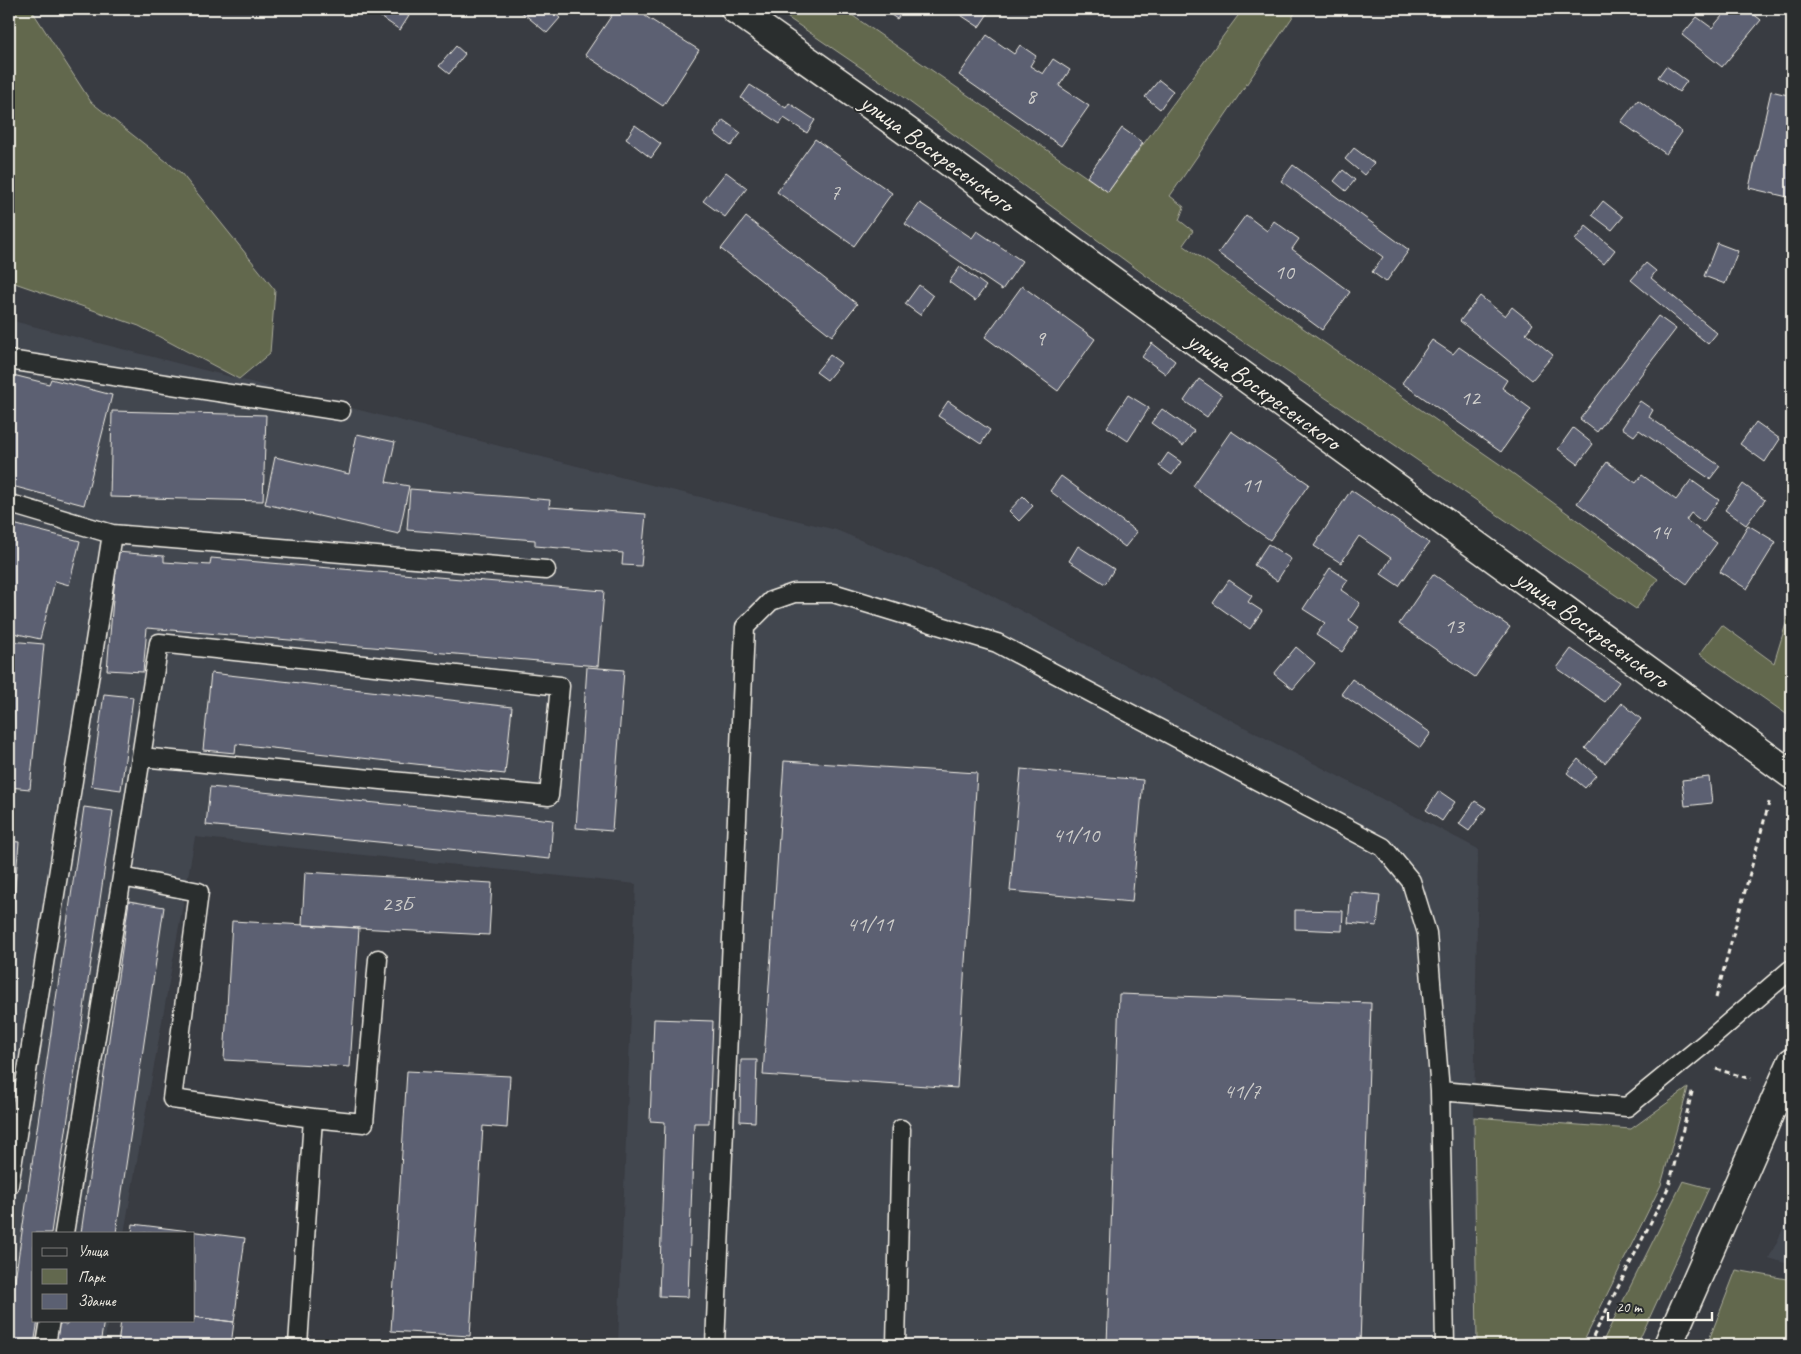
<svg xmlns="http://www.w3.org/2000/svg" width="1801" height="1354" font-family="Caveat,sans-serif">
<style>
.built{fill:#434750}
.green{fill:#62684e;stroke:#abac9b}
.building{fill:#5b6072;stroke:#f4f1e8}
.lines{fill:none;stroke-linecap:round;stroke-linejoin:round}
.lane-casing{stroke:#f4f1e8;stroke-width:21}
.street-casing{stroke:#f4f1e8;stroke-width:31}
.secondary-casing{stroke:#f4f1e8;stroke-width:31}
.path{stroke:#f4f1e8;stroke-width:3;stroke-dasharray:5 4;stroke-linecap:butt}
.lane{stroke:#2a2d2e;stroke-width:18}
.street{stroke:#2a2d2e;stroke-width:28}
.secondary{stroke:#2a2d2e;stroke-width:28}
.labels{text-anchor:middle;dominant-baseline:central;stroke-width:4;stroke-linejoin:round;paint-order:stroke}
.number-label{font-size:22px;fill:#cecdca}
.street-label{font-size:25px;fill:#f4f1e8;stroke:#2a2d2e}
</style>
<rect width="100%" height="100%" fill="#393c42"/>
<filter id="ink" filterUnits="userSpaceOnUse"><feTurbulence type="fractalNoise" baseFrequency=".02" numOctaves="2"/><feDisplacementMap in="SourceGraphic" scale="10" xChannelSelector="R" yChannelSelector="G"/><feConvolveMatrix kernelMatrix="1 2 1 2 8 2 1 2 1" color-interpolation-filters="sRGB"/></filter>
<g filter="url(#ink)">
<path class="built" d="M9,320L655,486L836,530L981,590L1478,849L1474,1117L1477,1345H618L636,884L195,837L124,1233H34V1320H108L104,1345H9Z
M1792,1211V1265L1769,1258Z"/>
<path class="green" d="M9,9H31L91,102L181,173L275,290L270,353L239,379L139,326L9,281Z
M775,9H843L1108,192L1243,9H1298L1170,196L1184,207L1179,220L1193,231L1183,245L1511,472L1658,579L1636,609L1145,275L885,84Z
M1792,604V718L1700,654L1722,625L1774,663Z
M1688,1088L1661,1185L1582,1345H1477L1474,1117L1631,1129Z
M1683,1181L1709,1188L1637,1345H1601Z
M1736,1270L1792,1280V1345H1707Z"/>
<path class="building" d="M369,9H399L409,16L400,30Z
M518,9H549L560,18L547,33Z
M616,9H634L699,50L663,106L585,55Z
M882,9H904L897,19Z
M958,9H991L979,27L956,12Z
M1728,9H1747L1761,20L1722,67L1682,35L1697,17L1712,28Z
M987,35L1014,54L1020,45L1036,56L1030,66L1043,74L1053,59L1070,70L1059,86L1089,106L1061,146L959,75Z
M456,46L465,54L449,74L439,66Z
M1666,66L1687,81L1679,92L1658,77Z
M1159,80L1173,91L1160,109L1145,97Z
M750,85L786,108L789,103L815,120L807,133L784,118L780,124L741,98Z
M1771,91L1792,96V198L1749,188Z
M1638,100L1682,132L1666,154L1621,122Z
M723,120L741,133L731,146L714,133Z
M635,125L661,144L651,158L626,139Z
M1122,128L1143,143L1108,192L1087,177Z
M815,139L892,193L854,246L777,192Z
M1354,148L1374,163L1364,175L1345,159Z
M1293,165L1409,250L1386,282L1372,272L1383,257L1281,181Z
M1343,170L1355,180L1346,191L1334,181Z
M726,172L747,188L725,217L703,201Z
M1603,201L1623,217L1612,230L1592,215Z
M920,203L972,238L977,231L1022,261L1002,290L905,224Z
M1246,215L1267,231L1274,221L1299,239L1292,249L1350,292L1322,330L1218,253Z
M746,217L857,304L832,336L721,249Z
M1586,226L1615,250L1604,264L1575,240Z
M1717,243L1738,251L1725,284L1704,276Z
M1646,263L1656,271L1651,278L1717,333L1708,344L1631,280Z
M960,267L986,286L975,301L949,282Z
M919,285L933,296L920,315L905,304Z
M1022,286L1095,339L1058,391L985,337Z
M1480,296L1505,316L1512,307L1533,324L1526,333L1553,355L1532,380L1460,321Z
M1658,316L1676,329L1597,432L1580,419Z
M1432,340L1453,354L1459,347L1507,380L1502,388L1531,409L1501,452L1402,383Z
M1152,343L1175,361L1166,374L1142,357Z
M830,355L841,363L827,380L816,372Z
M9,374L49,384L51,379L112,395L84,505L12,486L9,499Z
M1199,379L1222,395L1207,417L1184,401Z
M1128,395L1149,408L1128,441L1107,427Z
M948,401L990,430L981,444L938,416Z
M1640,401L1653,410L1649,417L1720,466L1710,479L1639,430L1634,436L1622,428Z
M1162,409L1194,431L1183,446L1151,423Z
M112,411L266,415L263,501L110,497Z
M1756,422L1780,439L1765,462L1740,444Z
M1573,428L1593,444L1578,464L1558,449Z
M1231,431L1309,484L1270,540L1193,486Z
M357,434L395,442L386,482L409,486L399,534L265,504L275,457L349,474Z
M1168,453L1181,462L1172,475L1159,466Z
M1607,462L1636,483L1642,475L1676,500L1691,480L1719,500L1703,522L1691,513L1686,520L1717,543L1687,584L1577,503Z
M1061,476L1137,532L1125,547L1050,491Z
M1743,484L1765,500L1746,525L1725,510Z
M410,489L550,500L549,507L646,514L641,566L622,565L623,553L535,546V540L407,530Z
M1351,490L1429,543L1399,586L1381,574L1391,558L1359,536L1341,563L1314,546Z
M1023,496L1033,506L1019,521L1009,511Z
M9,523L80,541L69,585L55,581L40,639L9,632Z
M1748,525L1776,542L1747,589L1720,572Z
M1268,544L1291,559L1277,581L1254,565Z
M1078,546L1114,569L1105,584L1069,561Z
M117,552L164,556V562L210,565L211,558L604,591L598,666L147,628L143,672L107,670Z
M1330,568L1348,580L1341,590L1360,603L1349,620L1359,627L1342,652L1316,635L1325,623L1303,609Z
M1433,574L1510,627L1475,677L1399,624Z
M1229,580L1252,596L1248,602L1262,611L1250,629L1213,603Z
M9,641L44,644L30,789L9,787Z
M1296,647L1315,663L1293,689L1274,674Z
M1571,649L1619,682L1605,702L1557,668Z
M587,667L624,670L612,831L576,828Z
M211,673L512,707L505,774L236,744L235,753L203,750Z
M1352,679L1431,733L1420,748L1341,694Z
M104,694L133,697L121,790L91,786Z
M1622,703L1641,719L1605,763L1585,748Z
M1578,759L1596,775L1585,788L1567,773Z
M784,761L977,773L957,1088L763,1075Z
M1021,769L1143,780L1132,902L1010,891Z
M1709,777L1712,803L1685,806L1682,780Z
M210,787L553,820L550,859L206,825Z
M1439,791L1455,802L1442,821L1426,810Z
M1475,801L1486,808L1469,831L1459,824Z
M84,807L113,811L51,1233H34V1320H38L34,1345H9V1321Z
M9,841L19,842L9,952Z
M305,872L492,883L489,935L302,925Z
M1351,892L1380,895L1377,926L1348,923Z
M129,901L164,907L116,1233H81Z
M1295,910L1343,911L1342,931L1295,929Z
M232,921L359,928L350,1067L224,1060Z
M1119,994L1371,1003L1360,1345H1107Z
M654,1019L713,1021L709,1123H694L688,1297L659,1296L665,1122L650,1121Z
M741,1060H757L755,1122L740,1121Z
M407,1071L510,1076L507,1128L483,1126L470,1336L391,1331Z
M133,1224L245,1238L234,1322L194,1317V1233H132Z
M194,1317L234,1322L231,1345H118L121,1320H194Z
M68,1320H104L100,1345H51L54,1323L67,1325Z"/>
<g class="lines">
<g class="lane-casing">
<path id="lane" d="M9,360L341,411
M14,505L112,534
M122,877L159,643L560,686L549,796L141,757
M313,1118L364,1123L378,959
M9,1185L112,534L546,570
M64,1233L122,877L199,892L172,1099L313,1118L298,1345
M46,1345L50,1320
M715,1345L745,627L771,601L794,593H833L997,643L1383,847L1411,881L1427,933L1440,1091
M896,1345L901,1129
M1445,1345L1440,1091L1627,1107L1703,1045L1790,970L1792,971"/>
</g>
<g class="street-casing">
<path id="street" d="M735,9L886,116L1792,775"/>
</g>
<g class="secondary-casing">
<path id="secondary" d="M1668,1345L1792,1062"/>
</g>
<path class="path" d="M1788,732L1792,716
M1716,998L1770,799
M1716,1069L1751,1079
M1589,1345L1669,1186L1693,1088"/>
<use href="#lane" class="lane"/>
<use href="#street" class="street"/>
<use href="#secondary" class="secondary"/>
</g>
</g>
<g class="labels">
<g class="number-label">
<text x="1031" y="96">8</text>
<text x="835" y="192">7</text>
<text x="1284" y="272">10</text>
<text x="1040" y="338">9</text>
<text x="1470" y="398">12</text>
<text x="1251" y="485">11</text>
<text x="1660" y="532">14</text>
<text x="1454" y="626">13</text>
<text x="1076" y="835">41/10</text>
<text x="397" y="904">23Б</text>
<text x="870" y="924">41/11</text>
<text x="1242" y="1091">41/7</text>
</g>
<g class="street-label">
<text transform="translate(937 153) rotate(36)">улица Воскресенского</text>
<text transform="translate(1264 391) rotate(36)">улица Воскресенского</text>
<text transform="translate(1592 629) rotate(36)">улица Воскресенского</text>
</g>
</g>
<rect width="1801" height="1354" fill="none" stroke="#2a2d2e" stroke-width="30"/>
<rect x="15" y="15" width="1771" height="1324" fill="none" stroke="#f4f1e8" stroke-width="2" filter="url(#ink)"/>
<rect x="32" y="1232" width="162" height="90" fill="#2a2d2e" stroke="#7b7b78"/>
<rect x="42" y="1248" width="25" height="8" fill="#2a2d2e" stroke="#7b7b78"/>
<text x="78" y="1256" font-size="15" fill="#f4f1e8">Улица</text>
<rect x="42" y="1269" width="25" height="15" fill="#62684e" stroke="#7b7b78"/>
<text x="78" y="1282" font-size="15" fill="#f4f1e8">Парк</text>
<rect x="42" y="1294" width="25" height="15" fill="#5b6072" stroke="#7b7b78"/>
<text x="78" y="1306" font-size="15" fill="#f4f1e8">Здание</text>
<path d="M1608 1312v8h104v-8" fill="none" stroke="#f4f1e8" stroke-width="2.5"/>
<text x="1616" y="1312" font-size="15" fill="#f4f1e8" stroke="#2a2d2e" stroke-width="4" paint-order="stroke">20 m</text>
</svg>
